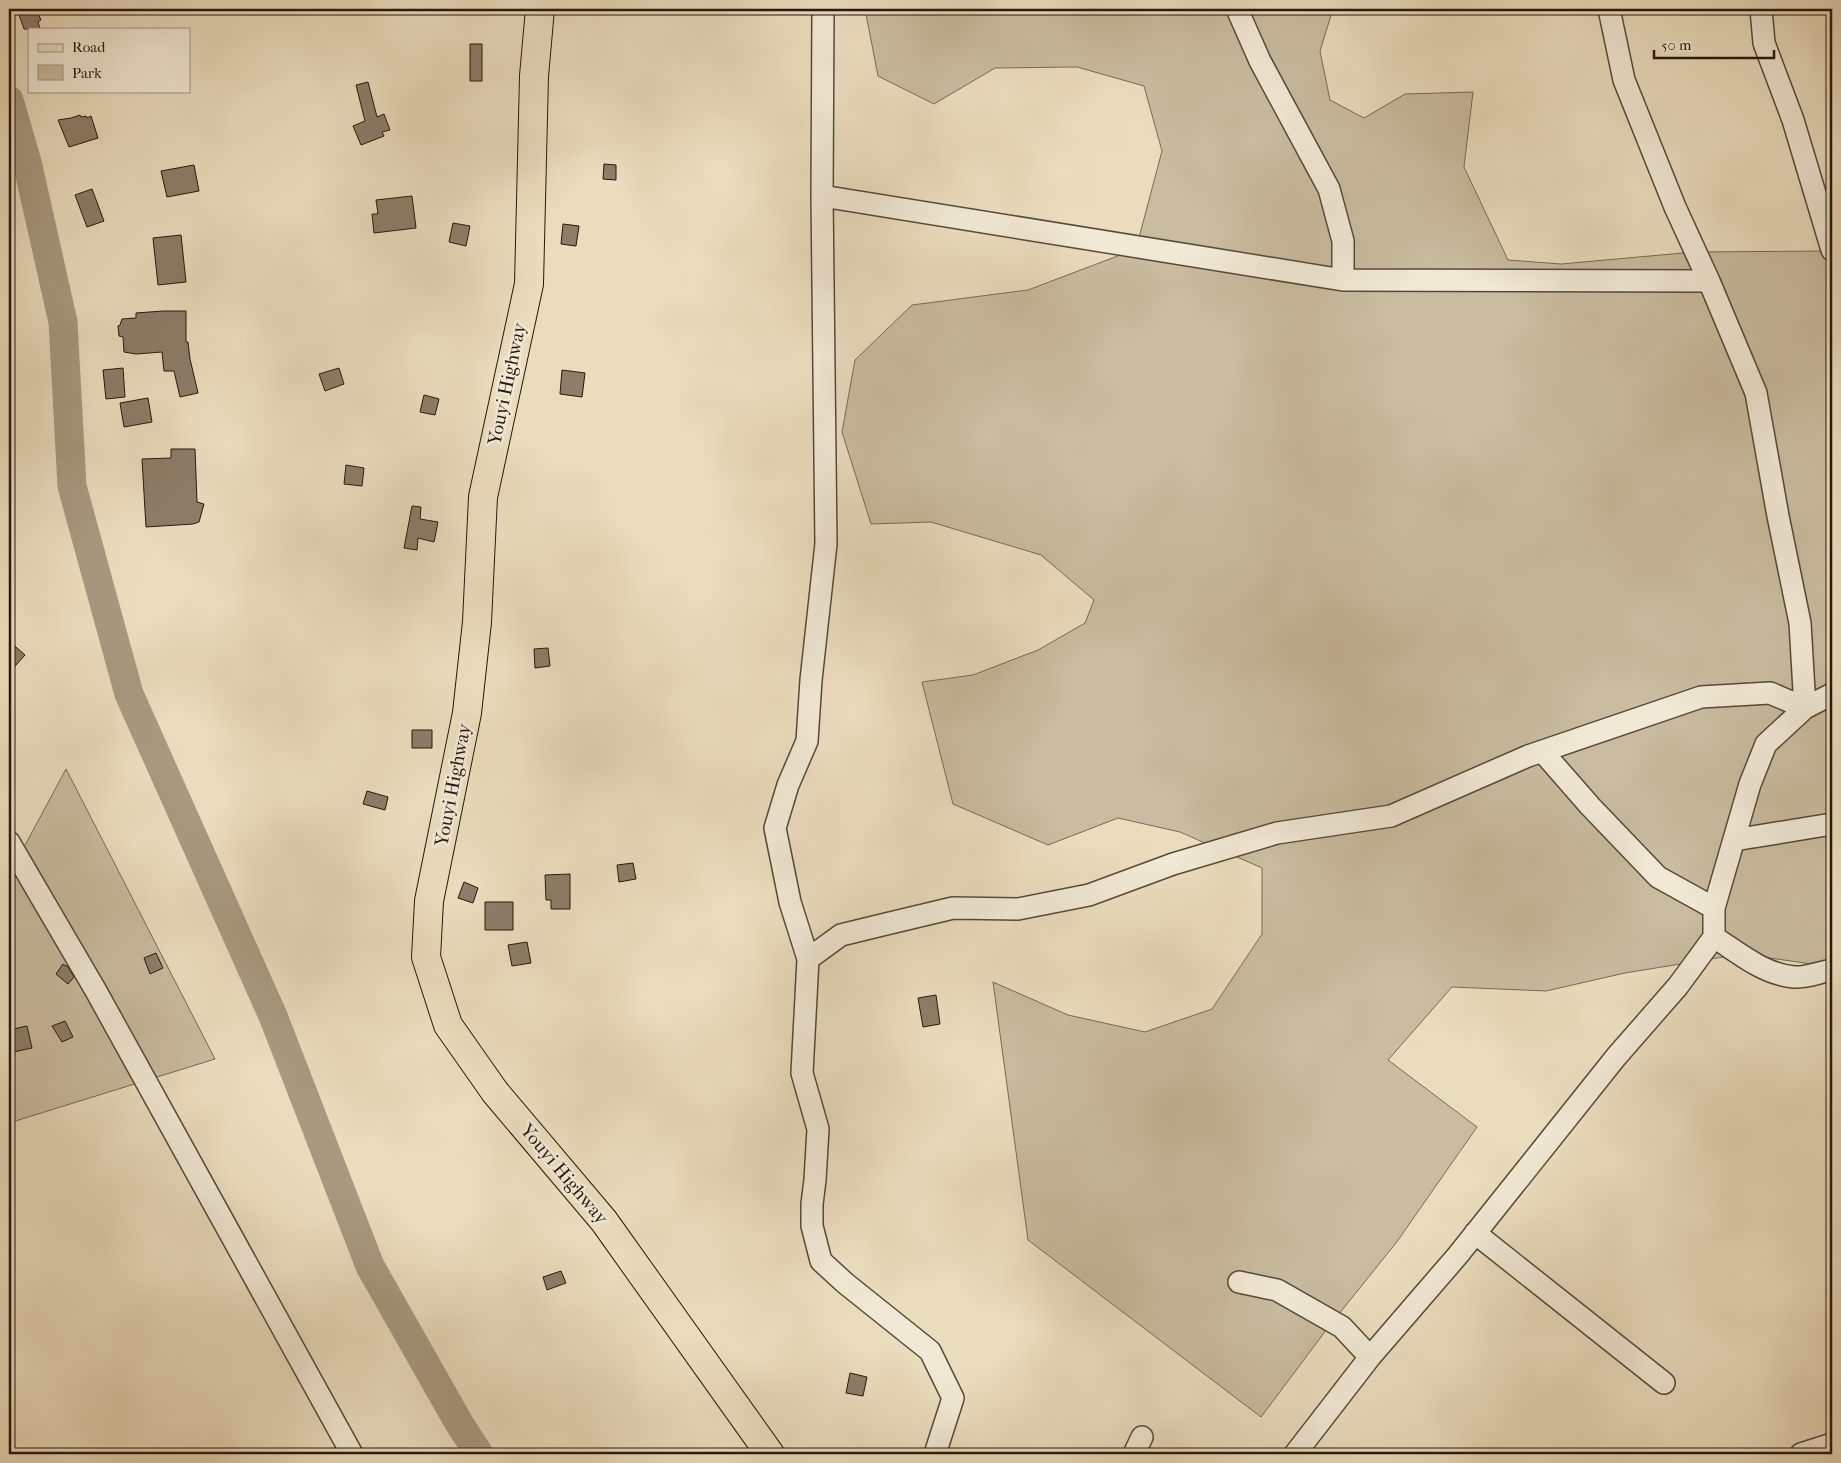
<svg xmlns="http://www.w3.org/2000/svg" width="1841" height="1463" font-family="'IM FELL French Canon',serif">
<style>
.green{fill:#c9bca0;stroke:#786a56}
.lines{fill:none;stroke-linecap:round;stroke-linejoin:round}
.river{stroke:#a79a81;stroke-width:29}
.building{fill:#8c7e69;stroke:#26180c}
.minor-casing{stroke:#574938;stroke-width:24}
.major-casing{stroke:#26180c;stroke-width:30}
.minor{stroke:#f1e9d5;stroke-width:21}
.major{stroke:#eaddbe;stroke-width:28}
.labels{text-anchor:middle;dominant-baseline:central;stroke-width:5;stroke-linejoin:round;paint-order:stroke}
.street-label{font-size:19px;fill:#26180c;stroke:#f1e9d5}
</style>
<rect width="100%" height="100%" fill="#eaddbe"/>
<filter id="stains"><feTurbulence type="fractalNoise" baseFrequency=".004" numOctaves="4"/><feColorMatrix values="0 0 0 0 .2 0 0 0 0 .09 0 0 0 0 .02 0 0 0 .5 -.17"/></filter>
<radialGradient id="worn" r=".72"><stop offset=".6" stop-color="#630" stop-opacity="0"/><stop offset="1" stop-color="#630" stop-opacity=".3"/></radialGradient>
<path class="green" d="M865,9H1333L1320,51L1330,100L1364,118L1405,94L1473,92L1464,167L1508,260L1561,264L1694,252L1832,251V967L1742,954L1625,973L1546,991L1452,987L1388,1060L1477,1127L1396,1243L1330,1325L1261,1417L1028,1240L993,982L1068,1015L1145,1032L1212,1009L1262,934V868L1180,832L1118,818L1048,845L953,804L922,682L973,675L1038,650L1085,623L1094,600L1041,555L931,522L871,524L842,432L855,360L912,305L1028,290L1136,249L1162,151L1144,86L1077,67L995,68L934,104L878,76Z
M66,769L215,1059L9,1123V875Z"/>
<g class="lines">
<path class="river" d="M9,100L27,162L63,322L72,486L129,694L273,1016L370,1266L459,1423L479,1454"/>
</g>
<path class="building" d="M17,9H36L41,20L38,22L40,29H24Z
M470,44H482V81H470Z
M368,82L377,117L384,114L390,130L382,132L384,136L361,145L353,126L365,121L356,85Z
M80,115L81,117L86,116L87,118L91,116L98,138L69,147L58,120L71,118Z
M604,164L616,165V180L603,179Z
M194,165L199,191L167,197L161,171Z
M92,189L104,221L87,227L75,195Z
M412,196L416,228L374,233L372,214H378L376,200Z
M453,223L470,226L466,246L449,242Z
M563,224L579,226L576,246L561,244Z
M181,235L186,282L158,285L153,238Z
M163,311H186V342H188L190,359L198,393L180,397L174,371H164L162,352L136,354L124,352L123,337L119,336L118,326L120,325L122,319L136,318V313Z
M123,368L125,397L106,399L103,370Z
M339,368L344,384L325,391L319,374Z
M562,370L585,373L582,397L560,394Z
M424,395L439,399L435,415L420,412Z
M148,398L152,422L124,427L120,403Z
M171,449H195L197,502L204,504L199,522L193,524L146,527L142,459L171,458Z
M346,465L364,468L362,486L344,484Z
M412,506L421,507L420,519L438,522L434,542L418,538L417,550L404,548Z
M9,641L25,655L9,673Z
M548,648L550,666L535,668L534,649Z
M412,730H432V748H412Z
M367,791L388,797L385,810L363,804Z
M633,863L636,879L619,882L617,865Z
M570,874V909H551V900H546L545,875Z
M464,882L478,888L473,903L458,898Z
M485,902H513V930H485Z
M527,942L531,963L512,966L508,945Z
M156,953L163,968L150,974L144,958Z
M63,964L68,967L74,977L68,984L56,974Z
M936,995L940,1024L923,1027L918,998Z
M65,1021L73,1037L62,1042L52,1026Z
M27,1026L32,1048L9,1053V1030Z
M561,1271L566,1283L547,1290L543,1277Z
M850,1373L867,1377L863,1396L846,1393Z"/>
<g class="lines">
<g class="minor-casing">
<path id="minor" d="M823,9L822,196L826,544L811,680L807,741L788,785L775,828L790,902L808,959L802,1073L818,1129L815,1180L812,1204V1226L821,1261L845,1283L930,1351L953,1398L935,1454
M1237,9L1260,61L1329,189L1343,241V280
M1761,9L1764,43L1793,120L1832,250
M822,196L1343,280L1709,281
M1542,751L1590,806L1658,877L1714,908
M1734,840L1832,824
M9,842L96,991L352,1454
M1714,937C1739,953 1763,974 1794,977C1806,978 1820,972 1832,970
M808,959L841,935L886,924L953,908L1018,909L1089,895L1173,864L1277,833L1391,816L1528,756L1701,697L1770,693L1805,708L1800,623L1778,516L1756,393L1709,281L1675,207L1624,80L1609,9
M1475,1233L1664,1383
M1239,1282L1277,1290L1342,1327L1370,1357
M1134,1454L1142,1437
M1295,1454L1370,1357L1458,1255L1616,1057L1678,986L1714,937V908L1750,784L1766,744L1805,708L1832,694
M1801,1454L1832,1444"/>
</g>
<g class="major-casing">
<path id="major" d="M540,9L534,76L529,284L483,497L477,622L467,713L429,901L426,957L448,1025L495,1092L604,1221L770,1454"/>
</g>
<use href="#minor" class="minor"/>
<use href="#major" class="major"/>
</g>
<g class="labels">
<g class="street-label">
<text transform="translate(507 384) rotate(-78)">Youyi Highway</text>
<text transform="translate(453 785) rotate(-79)">Youyi Highway</text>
<text transform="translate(564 1174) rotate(50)">Youyi Highway</text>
</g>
</g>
<rect width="1841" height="1463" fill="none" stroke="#eaddbe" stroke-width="30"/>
<rect x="10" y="10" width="1821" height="1443" fill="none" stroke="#26180c" stroke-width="2.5"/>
<rect x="15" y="15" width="1811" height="1433" fill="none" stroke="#26180c"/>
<rect x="28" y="28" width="162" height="65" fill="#f1e9d5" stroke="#a09585"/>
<rect x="38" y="44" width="25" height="8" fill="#eaddbe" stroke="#a09585"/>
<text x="72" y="52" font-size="15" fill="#26180c">Road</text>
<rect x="38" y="65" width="25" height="15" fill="#c9bca0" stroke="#a09585"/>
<text x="72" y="78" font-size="15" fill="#26180c">Park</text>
<path d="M1654 50v8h120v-8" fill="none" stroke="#26180c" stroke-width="2.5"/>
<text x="1661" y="50" font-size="15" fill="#26180c" stroke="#f1e9d5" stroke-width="4" paint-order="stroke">50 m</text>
<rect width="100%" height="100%" filter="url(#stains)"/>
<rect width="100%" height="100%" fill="url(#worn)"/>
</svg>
